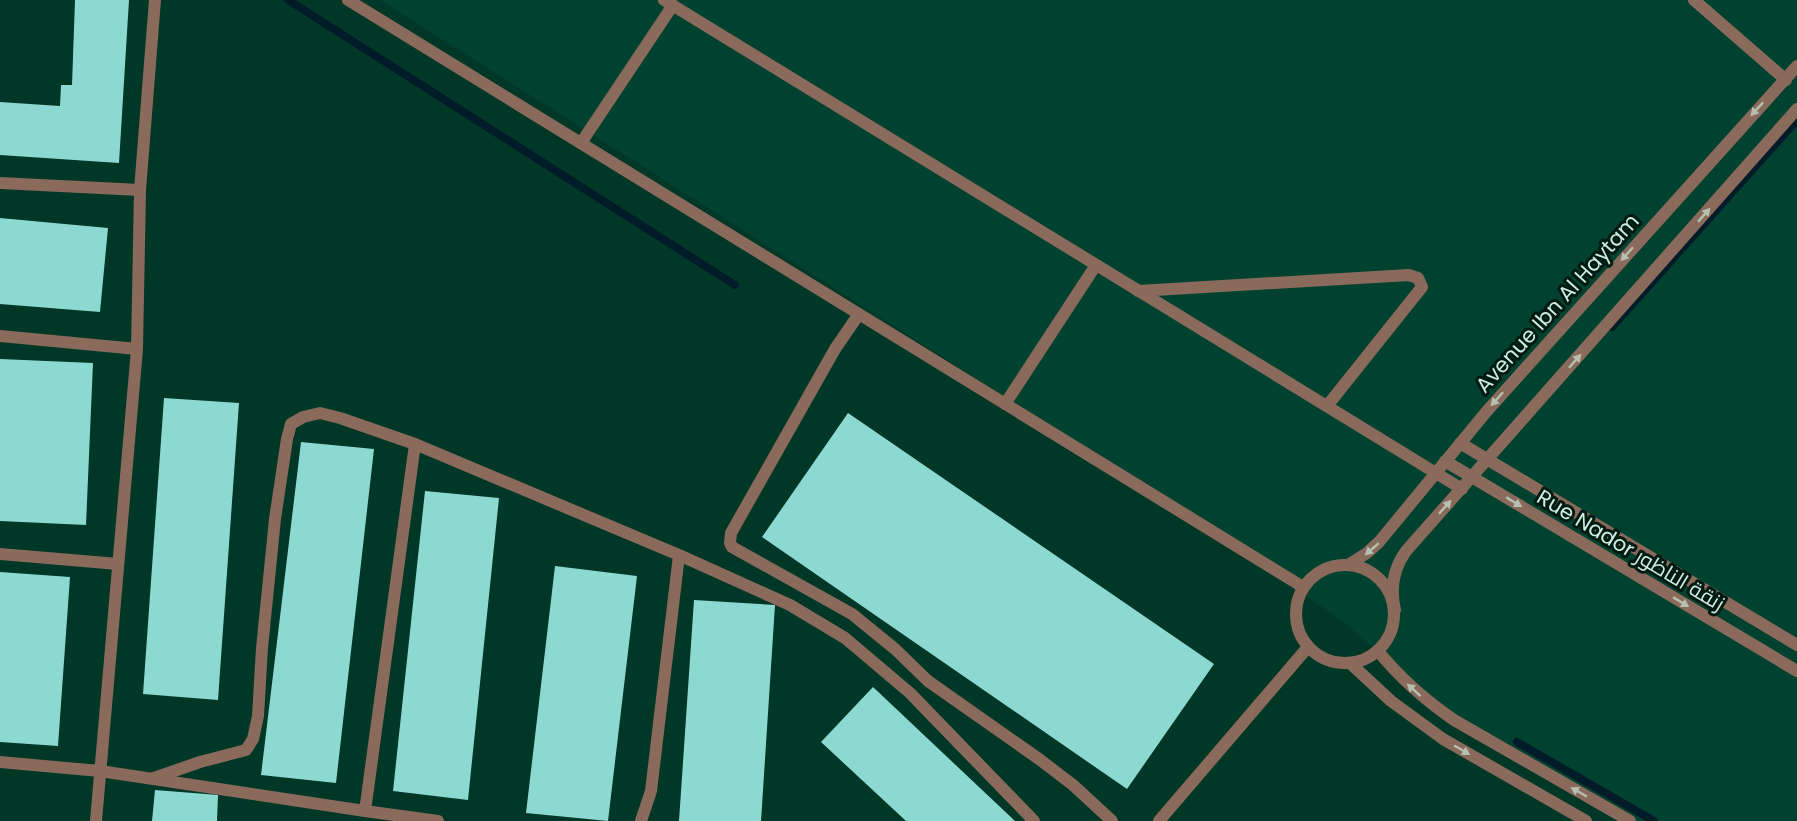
<svg xmlns="http://www.w3.org/2000/svg" width="1797" height="821" font-family="Poppins,Cairo,sans-serif">
<style>
.built{fill:#00422f}
.lines{fill:none;stroke-linecap:round;stroke-linejoin:round}
.stream{stroke:#001c28;stroke-width:8}
.building{fill:#8bd9d0}
.lane{stroke:#8a6a5b;stroke-width:12}
.street{stroke:#8a6a5b;stroke-width:12}
.oneway{fill:#b6c0b1}
.labels{text-anchor:middle;dominant-baseline:central;stroke-width:6;stroke-linejoin:round;paint-order:stroke}
.street-label{font-size:21px;fill:#ceeee0;stroke:#011b12}
</style>
<rect width="100%" height="100%" fill="#003727"/>
<path class="built" d="M380,0H1797V821H1637L1456,718L1341,620L1222,539L1069,437Z"/>
<g class="lines">
<path class="stream" d="M288,0L735,285
M1612,327L1797,120
M1517,742L1654,821"/>
</g>
<path class="building" d="M75,0H129L119,163L0,155V102L60,106L61,85H72Z
M0,218L108,228L100,312L0,304Z
M0,359L93,363L86,525L0,521Z
M164,398L239,403L218,700L143,694Z
M848,413L1214,664L1127,789L762,537Z
M301,442L374,449L336,783L261,775Z
M425,491L499,498L468,800L393,791Z
M555,566L637,576L608,821L526,813Z
M0,572L70,577L58,746L0,742Z
M694,600L775,605L761,821H679Z
M873,687L1015,821H906L821,742Z
M155,790L218,795L217,821H152Z"/>
<g class="lines">
<path class="lane" d="M664,0L1462,489
M1694,0L1786,80
M581,143L673,5
M1138,291L1409,275L1418,278L1422,287L1327,406
M1005,404L1096,265"/>
<path class="street" d="M348,0L1303,587
M0,183L140,190
M859,314L835,349L731,533L730,543L732,547L852,614L895,649L928,681L1039,759L1073,785L1112,821
M0,336L137,349
M1460,443L1797,645
M415,444L365,811L438,821
M1445,461L1797,671
M0,554L118,564
M1296 614a49 49 0 1 1 98 0a49 49 0 1 1-98 0Z
M1348,565L1367,553L1379,542L1487,411L1797,66
M1395,610C1390,588 1393,569 1406,551L1797,109
M1378,651C1400,678 1425,700 1454,720L1630,821
M1350,663L1391,701L1443,739L1586,821
M0,762L100,771L365,811
M154,778L200,762L246,750L253,739L258,716L262,648L275,519L287,439L291,424L303,417L320,413L340,418L415,444L679,555L790,605L845,638L910,693L1034,821
M96,821L137,349L140,190L155,0
M641,821L651,791L679,555
M1159,821L1308,647"/>
</g>
<defs><path id="oneway-solid" d="M-6-.8H1V-3.2L6.5 0L1 3.2V.8H-6Z" transform="scale(1.5)"/></defs>
<g class="oneway">
<use href="#oneway-solid" transform="translate(1757 109) rotate(133)"/>
<use href="#oneway-solid" transform="translate(1704 215) rotate(-49)"/>
<use href="#oneway-solid" transform="translate(1627 254) rotate(132)"/>
<use href="#oneway-solid" transform="translate(1575 361) rotate(-49)"/>
<use href="#oneway-solid" transform="translate(1497 399) rotate(132)"/>
<use href="#oneway-solid" transform="translate(1514 502) rotate(31)"/>
<use href="#oneway-solid" transform="translate(1445 507) rotate(-48)"/>
<use href="#oneway-solid" transform="translate(1372 549) rotate(139)"/>
<use href="#oneway-solid" transform="translate(1681 602) rotate(31)"/>
<use href="#oneway-solid" transform="translate(1414 690) rotate(-138)"/>
<use href="#oneway-solid" transform="translate(1462 750) rotate(30)"/>
<use href="#oneway-solid" transform="translate(1579 792) rotate(-150)"/>
</g>
<g class="labels">
<g class="street-label">
<text transform="translate(1557 303) rotate(-48)">Avenue Ibn Al Haytam</text>
<text transform="translate(1631 550) rotate(31)">Rue Nador زنقة الناظور</text>
</g>
</g>
</svg>
